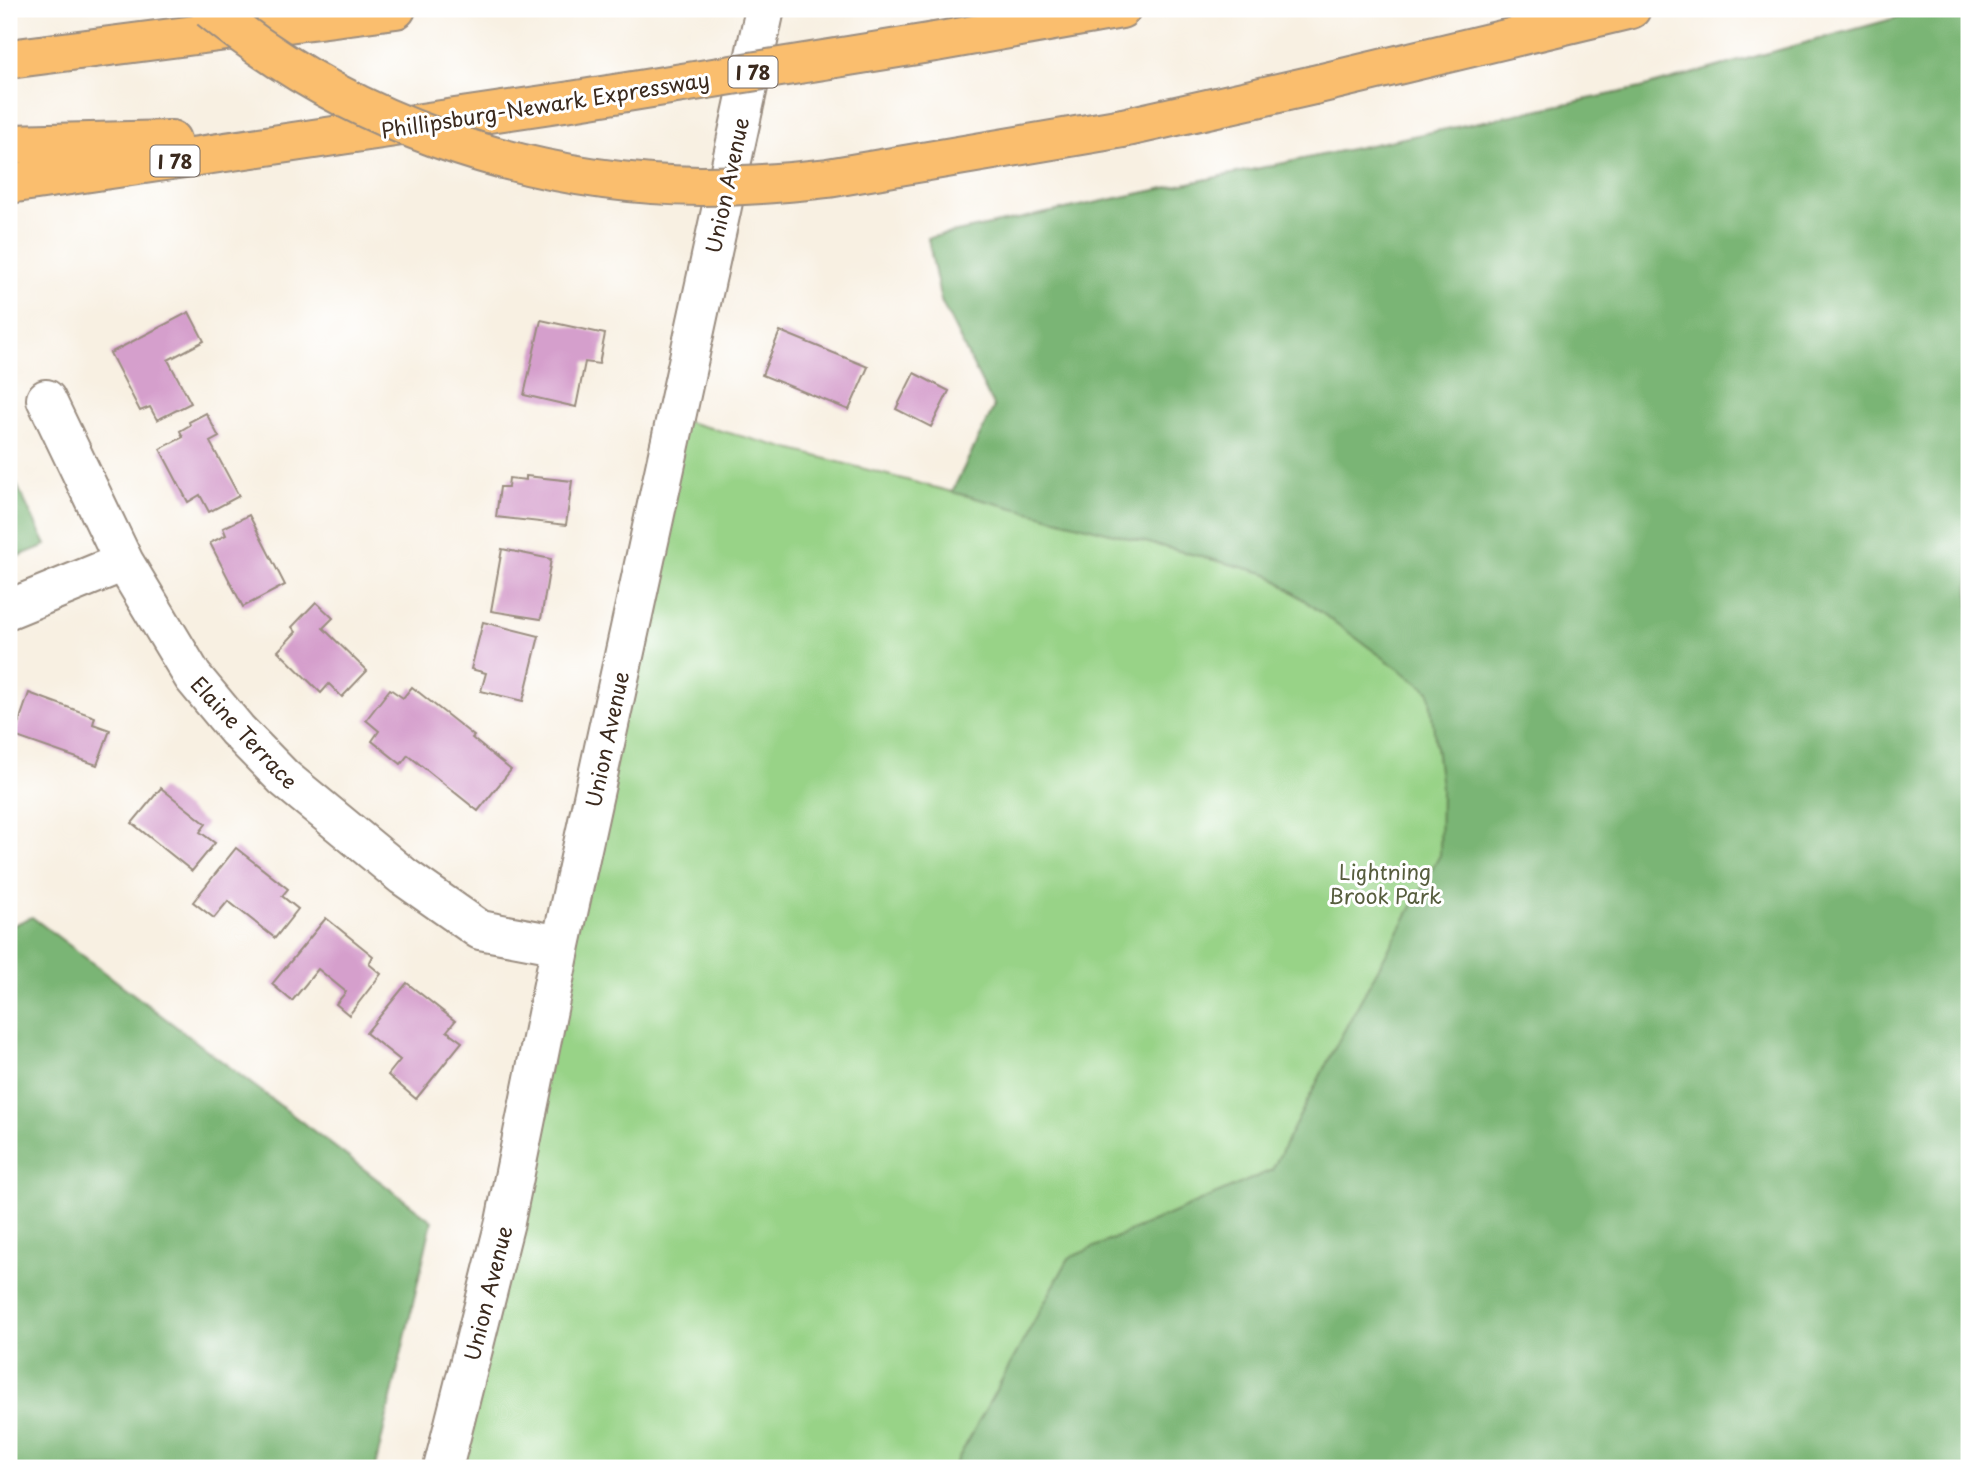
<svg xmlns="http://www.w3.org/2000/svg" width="1978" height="1477" font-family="'Playpen Sans',sans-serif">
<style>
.green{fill:#98d387;stroke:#6a7e52;stroke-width:2}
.forest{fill:#7ab574;stroke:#5a7049;stroke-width:2}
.building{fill:#d59fcc}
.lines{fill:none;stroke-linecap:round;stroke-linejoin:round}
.minor-casing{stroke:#9a8d80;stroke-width:42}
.highway-casing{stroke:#9a8d80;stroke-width:42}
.minor{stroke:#fff;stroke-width:38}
.highway{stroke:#fabe6e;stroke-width:38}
.highway-bridge-casing{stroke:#9a8d80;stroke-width:42;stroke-linecap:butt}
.highway-bridge{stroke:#fabe6e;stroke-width:38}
.labels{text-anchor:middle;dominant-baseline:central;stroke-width:6;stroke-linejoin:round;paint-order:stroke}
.shield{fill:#fff;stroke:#766a62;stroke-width:2}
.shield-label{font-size:19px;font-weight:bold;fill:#3b2a1e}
.street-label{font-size:21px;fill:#3b2a1e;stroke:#fff}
.park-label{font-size:21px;fill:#575d3e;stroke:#fff}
</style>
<rect width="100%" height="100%" fill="#fff"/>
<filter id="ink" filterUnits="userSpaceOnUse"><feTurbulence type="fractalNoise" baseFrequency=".0143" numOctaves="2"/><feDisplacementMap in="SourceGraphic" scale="14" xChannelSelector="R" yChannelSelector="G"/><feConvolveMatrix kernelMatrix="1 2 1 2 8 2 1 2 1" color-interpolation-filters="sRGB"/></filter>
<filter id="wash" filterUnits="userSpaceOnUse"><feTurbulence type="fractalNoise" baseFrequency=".00686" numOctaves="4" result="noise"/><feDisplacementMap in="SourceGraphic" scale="28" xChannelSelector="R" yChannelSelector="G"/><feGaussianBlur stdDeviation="1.57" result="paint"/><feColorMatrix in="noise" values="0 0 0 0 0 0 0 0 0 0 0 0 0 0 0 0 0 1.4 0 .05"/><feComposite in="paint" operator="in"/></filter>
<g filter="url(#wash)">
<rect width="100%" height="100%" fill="#f8f0e2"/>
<path class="green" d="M1929,9H1969V1468H440L676,419L952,492L994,407L941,301L928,238L1641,88Z"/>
<path class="forest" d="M1929,9H1969V1468H953L1069,1258L1272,1170L1333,1051L1440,855L1441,787L1429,691L1268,574L952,492L994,407L941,301L928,238L1641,88Z
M9,469L46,545L9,560Z
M32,917L432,1221L375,1468H9V927Z"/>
<g id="blocks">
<path class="building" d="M189,312L204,341L168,360L191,403L157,420L150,407L140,411L110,353Z
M541,320L605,334L599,364L585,362L576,407L524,395Z
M780,331L868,367L849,410L762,375Z
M914,373L949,391L931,427L896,409Z
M206,413L219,437L210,442L239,496L209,512L200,495L188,502L160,449L183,437L180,431L190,425L189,422Z
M526,476L572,481L566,525L496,517L500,487H508L509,478L526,480Z
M249,515L285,585L243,607L210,543L226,535L223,528Z
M502,549L551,559L541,619L491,611Z
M316,602L333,618L323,628L367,671L342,697L329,684L321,693L278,651L296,632L292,627Z
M483,622L539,636L523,701L481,691L486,673L471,669Z
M412,687L474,736L472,738L511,770L478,811L408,755L401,764L372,741L379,731L366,720L390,689L403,698Z
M29,693L95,717L93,724L110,730L97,765L14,736Z
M161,788L206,824L200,832L215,843L192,871L132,823Z
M236,848L288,889L282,896L298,909L275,938L228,901L214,918L193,902Z
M326,918L373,956L369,964L381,974L349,1015L336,1004L346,992L318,969L292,1001L272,984Z
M407,983L455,1021L447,1031L462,1042L416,1099L388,1075L400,1060L366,1033Z"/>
</g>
</g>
<g filter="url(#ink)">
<use href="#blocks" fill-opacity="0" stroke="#9a8d80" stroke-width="2"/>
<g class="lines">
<g class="minor-casing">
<path id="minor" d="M46,399L124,562L193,677L237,730L284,778L403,876L480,930L561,945
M9,609L124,562
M443,1468L505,1222L561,945L765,9"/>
</g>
<g class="highway-casing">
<path id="highway" d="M935,42L1121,9
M9,59L396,9
M1314,85L1631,9
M9,144L171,140
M9,184L571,101"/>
</g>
<use href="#minor" class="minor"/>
<use href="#highway" class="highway"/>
<g class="highway-bridge-casing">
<path id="highway-bridge" d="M210,9C347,122 523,184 701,186C743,186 786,183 828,178L1123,128L1314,85
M571,101L935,42"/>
</g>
<use href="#highway-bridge" class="highway-bridge"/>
</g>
</g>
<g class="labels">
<g class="shield">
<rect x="728.5" y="56.5" width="49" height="31" rx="5"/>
<rect x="150.5" y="145.5" width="49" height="31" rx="5"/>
</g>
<g class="shield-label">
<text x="753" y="72">I 78</text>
<text x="175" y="161">I 78</text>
</g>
<g class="street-label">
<text transform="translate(545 104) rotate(-9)">Phillipsburg-Newark Expressway</text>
<text transform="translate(726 185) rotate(-78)">Union Avenue</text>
<text transform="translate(245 732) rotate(47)">Elaine Terrace</text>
<text transform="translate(606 739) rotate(-78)">Union Avenue</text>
<text transform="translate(487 1293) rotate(-76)">Union Avenue</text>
</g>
<g class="park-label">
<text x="1385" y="871">Lightning<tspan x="1385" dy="24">Brook Park</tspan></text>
</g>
</g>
<rect width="1978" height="1477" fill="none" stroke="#fff" stroke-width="35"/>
</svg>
